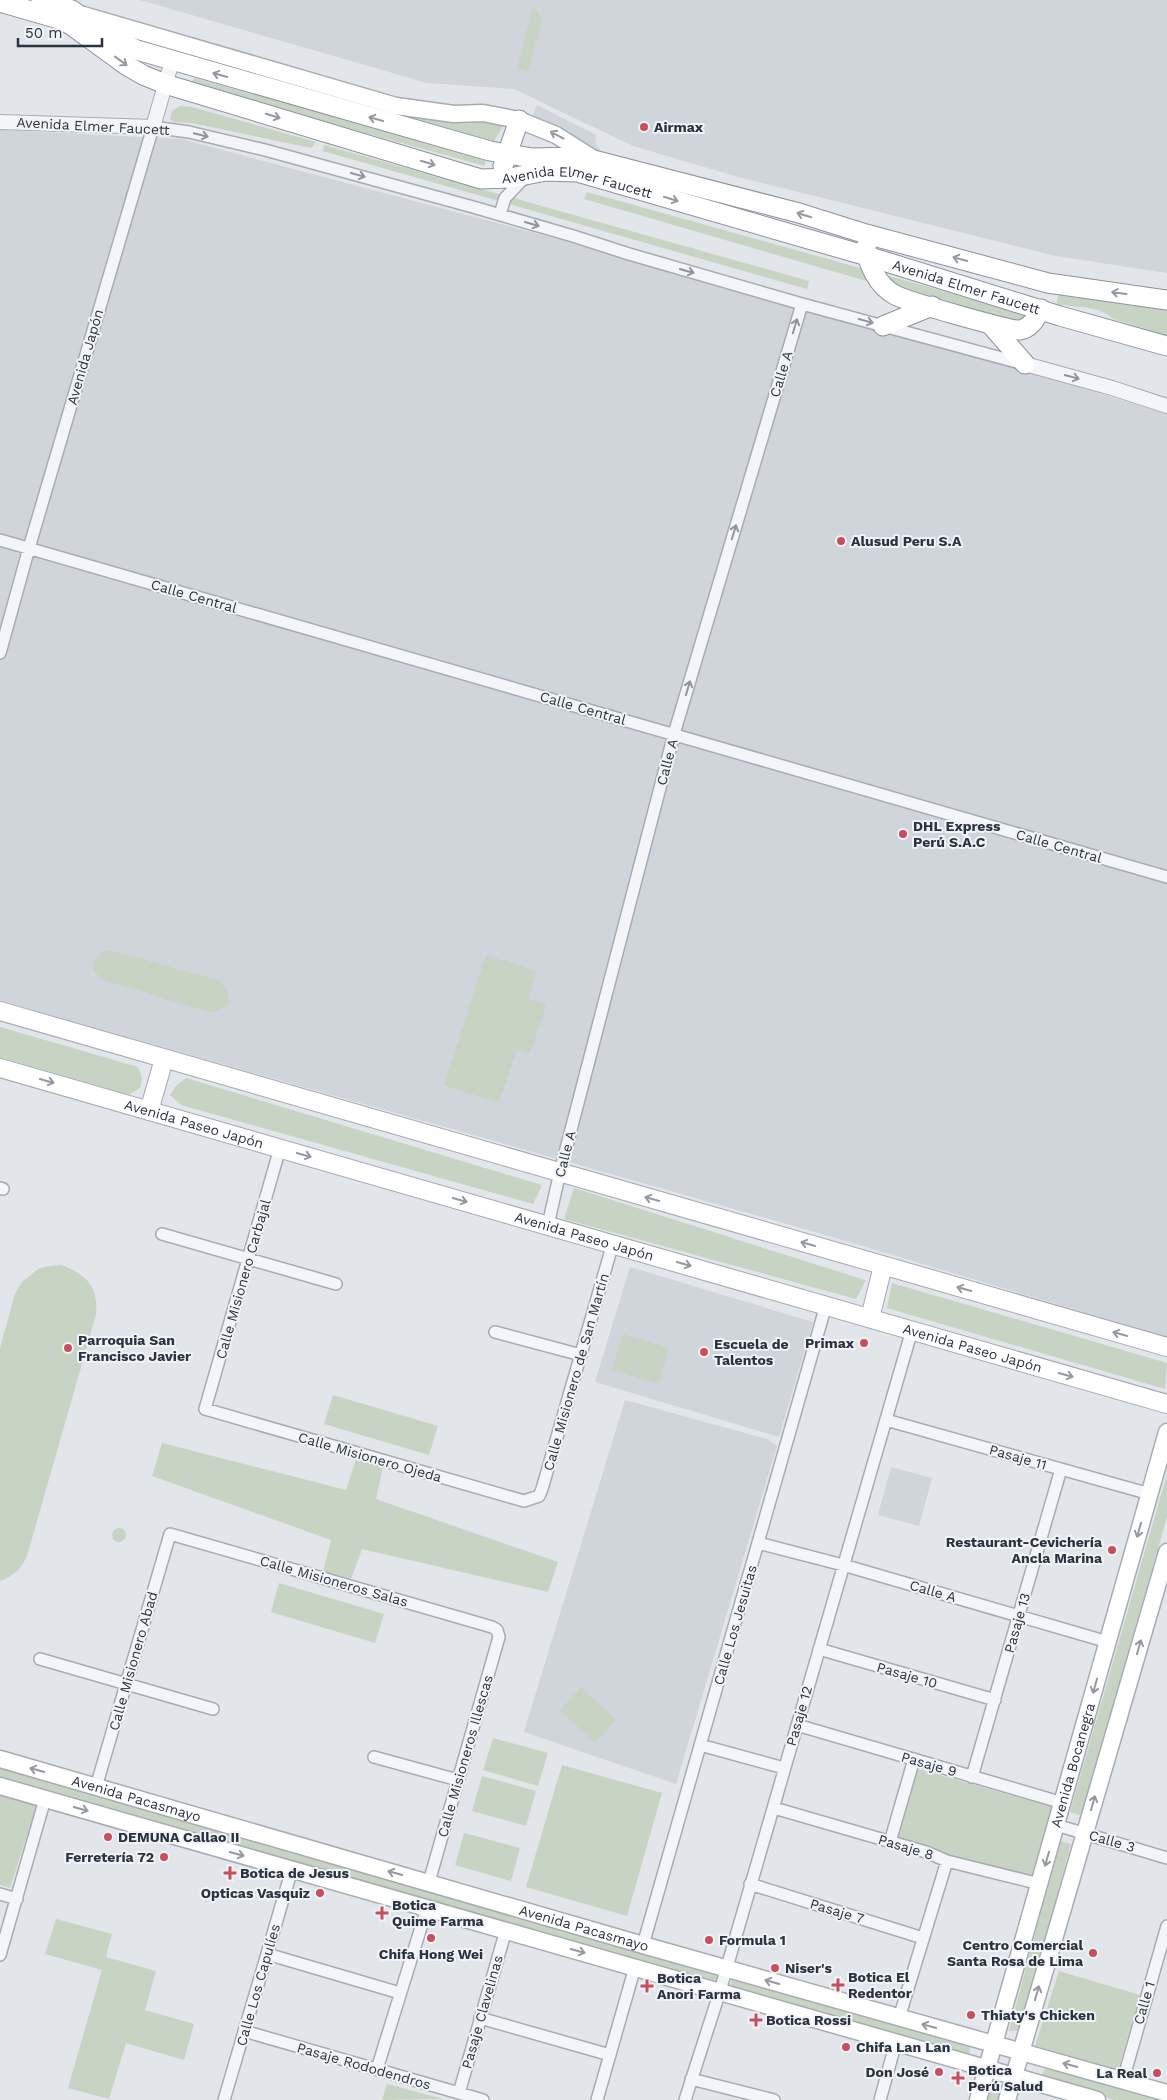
<svg xmlns="http://www.w3.org/2000/svg" width="1167" height="2100" font-family="'Work Sans',sans-serif">
<style>
.built{fill:#d0d4db}
.green{fill:#c7d3c3}
.lines{fill:none;stroke-linecap:round;stroke-linejoin:round}
.minor-casing{stroke:#a7acb3;stroke-width:14}
.tertiary-casing{stroke:#a7acb3;stroke-width:16}
.secondary-casing{stroke:#a7acb3;stroke-width:19}
.primary-casing{stroke:#a2a9b4;stroke-width:20}
.trunk-casing{stroke:#8a929f;stroke-width:21}
.minor{stroke:#f4f5f8;stroke-width:11}
.tertiary{stroke:#f4f5f8;stroke-width:14}
.secondary{stroke:#fff;stroke-width:16}
.primary{stroke:#fff;stroke-width:18}
.trunk{stroke:#fff;stroke-width:19}
.oneway{stroke:#9598a0}
.oneway2{stroke:#90949c}
.poi-dot{fill:#c64f5e;stroke:#f1f4f7;stroke-width:2}
.labels{text-anchor:middle;dominant-baseline:central;stroke-width:4;stroke-linejoin:round;paint-order:stroke}
.street-label{font-size:14px;fill:#2b3240;stroke:#f1f4f7}
.poi-label{font-size:14px;font-weight:bold;fill:#2b3240;stroke:#f1f4f7;text-anchor:start}
</style>
<rect width="100%" height="100%" fill="#e2e5e9"/>
<path class="built" d="M140,0H1167V273L1056,256L742,178L633,146L514,89L427,83Z
M537,105L596,135L595,142L602,152L532,117Z
M0,130L181,139L542,235L967,353L1167,414V1337L822,1234L0,1001Z
M630,1267L813,1322L779,1437L595,1382Z
M625,1400L767,1439L777,1446L676,1784L524,1732Z
M891,1467L932,1478L919,1526L878,1515Z"/>
<path class="green" d="M533,6L542,19L528,72L517,69Z
M194,78L485,159V166L191,85Z
M180,106L192,107L316,142L311,148L192,123L174,122L170,119L172,111Z
M402,111L505,123L494,141L400,118Z
M324,145L809,281L807,289L323,151Z
M587,192L1022,313L1027,316L1018,325L584,199Z
M1060,291L1167,307V335L1113,319C1100,305 1075,308 1057,304V301Z
M103,951H113L221,981C229,989 229,995 227,1006L212,1013L101,979L93,968L95,961Z
M486,955L537,971L528,999L546,1005L530,1053L517,1049L499,1103L444,1085Z
M0,1027L138,1067L142,1078L140,1088L128,1095L0,1058Z
M186,1078L542,1185L533,1204L181,1105L170,1095L175,1087Z
M574,1188L865,1280H866L856,1299L564,1219Z
M61,1265C87,1274 99,1288 96,1315L27,1556C21,1569 14,1576 0,1581V1348L15,1294L22,1282L38,1269L49,1266Z
M892,1283L1167,1363L1165,1389L887,1308Z
M623,1334L669,1348L659,1384L612,1370Z
M333,1395L438,1426L429,1455L324,1424Z
M162,1443L346,1490L356,1459L383,1467L376,1499L558,1562L548,1592L362,1549L351,1579L323,1572L331,1540L152,1476Z
M1167,1474V1517L1081,1815L1070,1812Z
M112 1535a7 7 0 1 1 14 0a7 7 0 1 1-14 0Z
M279,1583L384,1614L375,1643L271,1612Z
M581,1687L616,1720L595,1743L560,1710Z
M493,1738L548,1753L538,1786L483,1770Z
M0,1759L726,1969L720,1991L0,1786Z
M562,1765L662,1793L627,1916L526,1887Z
M918,1769L1054,1807L1033,1880L897,1841Z
M482,1776L536,1791L526,1826L472,1811Z
M0,1793L37,1804L10,1888L0,1885Z
M464,1833L520,1848L511,1881L455,1865Z
M1060,1841L1071,1844L1020,2030L1009,2031Z
M56,1919L112,1934L106,1957L156,1971L145,2010L194,2024L184,2060L126,2043L109,2099L68,2088L102,1970L45,1954Z
M1059,1971L1140,1995L1118,2070L1035,2046Z
M732,1980H736L969,2046L970,2050L969,2056L729,1988Z
M1045,2069H1049L1157,2100H1114L1045,2080L1041,2076Z
M387,2084L443,2099L382,2100Z
M997,2089L1002,2093L1000,2100H987L989,2091Z"/>
<g class="lines">
<g class="minor-casing">
<path id="minor" d="M500,214L505,198L525,177
M0,540L1167,877
M0,653L29,548L153,127L189,132L265,150L473,207L573,236L629,254L802,304L1024,364
M280,1148L205,1409L524,1501L539,1496L542,1489L613,1243
M0,1188L3,1189
M548,1225L560,1172L674,734L802,304
M162,1234L336,1284
M495,1332L581,1355
M886,1420L1150,1494
M758,1543L843,1565L1108,1642
M819,1649L995,1700
M40,1659L213,1709
M797,1725L1063,1803
M700,1745L784,1768
M374,1757L458,1780
M972,1777L1061,1469
M96,1787L170,1534L492,1627L497,1630L499,1637L429,1882
M774,1808L926,1852L947,1861L1040,1884
M1056,1825L1167,1858
M890,1842L914,1759
M750,1884L923,1938
M0,1894L17,1899
M643,1945L826,1305
M267,1954L400,1993
M0,1955L45,1799
M480,2018L610,2055
M899,2018L947,1861
M244,2031L483,2100
M377,2069L427,1908
M691,2079L774,2100
M1123,2080L1167,1926
M459,2093L506,1930
M224,2100L292,1869
M597,2100L635,1967
M685,2100L720,1991L912,1330
M880,2100L896,2042"/>
</g>
<g class="tertiary-casing">
<path id="tertiary" d="M0,122L153,127L172,61
M1025,364L1112,388L1167,406"/>
</g>
<g class="secondary-casing">
<g id="secondary">
<path d="M80,14L396,106L454,114L483,113L519,120L556,135L594,159"/>
<path id="s1" d="M0,1759L643,1945L1167,2093"/>
<path d="M0,1786L1097,2100"/>
<path id="s2" d="M978,2100L1167,1432"/>
<path d="M1007,2100L1167,1552"/>
</g>
</g>
<g class="primary-casing">
<g id="primary">
<path d="M0,1011L1167,1347"/>
<path id="s3" d="M0,1068L1167,1404"/>
<path d="M149,1111L164,1059"/>
<path d="M870,1318L883,1266"/>
</g>
</g>
<g class="trunk-casing">
<g id="trunk">
<path d="M41,0L72,10L99,31L137,50L490,151L532,158L582,157L799,213L866,234L1048,283L1167,300"/>
<path id="s4" d="M0,2L59,19L71,25L126,65L143,75L165,84L481,179L510,178L546,171L577,172L867,256L1060,316L1167,346"/>
<path d="M503,166L519,120"/>
<path d="M866,247C868,265 878,286 895,295C906,301 1010,331 1020,330C1031,328 1036,318 1041,309"/>
<path d="M990,324L1025,364"/>
<path d="M883,326L932,306"/>
</g>
</g>
<use href="#minor" class="minor"/>
<use href="#tertiary" class="tertiary"/>
<use href="#secondary" class="secondary"/>
<use href="#primary" class="primary"/>
<use href="#trunk" class="trunk"/>
</g>
<defs><path id="oneway-shaft" d="M-6 0H5M1.5-3L5.5 0L1.5 3" fill="none" stroke-width="1.6" stroke-linecap="round" stroke-linejoin="round" transform="scale(1.25)"/></defs>
<g class="oneway">
<use href="#oneway-shaft" transform="translate(121 61) rotate(36)"/>
<use href="#oneway-shaft" transform="translate(220 75) rotate(-164)"/>
<use href="#oneway-shaft" transform="translate(273 116) rotate(17)"/>
<use href="#oneway-shaft" transform="translate(376 119) rotate(-165)"/>
<use href="#oneway-shaft" transform="translate(557 135) rotate(-152)"/>
<use href="#oneway-shaft" transform="translate(428 163) rotate(17)"/>
<use href="#oneway-shaft" transform="translate(671 199) rotate(17)"/>
<use href="#oneway-shaft" transform="translate(804 215) rotate(-163)"/>
<use href="#oneway-shaft" transform="translate(960 259) rotate(-165)"/>
<use href="#oneway-shaft" transform="translate(1119 293) rotate(-173)"/>
<use href="#oneway-shaft" transform="translate(47 1081) rotate(16)"/>
<use href="#oneway-shaft" transform="translate(304 1155) rotate(16)"/>
<use href="#oneway-shaft" transform="translate(652 1199) rotate(-164)"/>
<use href="#oneway-shaft" transform="translate(460 1200) rotate(16)"/>
<use href="#oneway-shaft" transform="translate(808 1244) rotate(-164)"/>
<use href="#oneway-shaft" transform="translate(684 1264) rotate(16)"/>
<use href="#oneway-shaft" transform="translate(964 1289) rotate(-164)"/>
<use href="#oneway-shaft" transform="translate(1120 1334) rotate(-164)"/>
<use href="#oneway-shaft" transform="translate(1066 1375) rotate(16)"/>
<use href="#oneway-shaft" transform="translate(1139 1530) rotate(106)"/>
<use href="#oneway-shaft" transform="translate(1139 1647) rotate(-74)"/>
<use href="#oneway-shaft" transform="translate(1095 1686) rotate(106)"/>
<use href="#oneway-shaft" transform="translate(37 1770) rotate(-164)"/>
<use href="#oneway-shaft" transform="translate(1093 1803) rotate(-74)"/>
<use href="#oneway-shaft" transform="translate(81 1809) rotate(16)"/>
<use href="#oneway-shaft" transform="translate(237 1854) rotate(16)"/>
<use href="#oneway-shaft" transform="translate(1047 1859) rotate(106)"/>
<use href="#oneway-shaft" transform="translate(395 1873) rotate(-164)"/>
<use href="#oneway-shaft" transform="translate(578 1951) rotate(16)"/>
<use href="#oneway-shaft" transform="translate(772 1982) rotate(-164)"/>
<use href="#oneway-shaft" transform="translate(1037 1993) rotate(-74)"/>
<use href="#oneway-shaft" transform="translate(929 2026) rotate(-165)"/>
<use href="#oneway-shaft" transform="translate(1070 2065) rotate(-164)"/>
</g>
<g class="oneway2">
<use href="#oneway-shaft" transform="translate(201 135) rotate(14)"/>
<use href="#oneway-shaft" transform="translate(358 175) rotate(15)"/>
<use href="#oneway-shaft" transform="translate(532 224) rotate(16)"/>
<use href="#oneway-shaft" transform="translate(687 271) rotate(16)"/>
<use href="#oneway-shaft" transform="translate(866 321) rotate(15)"/>
<use href="#oneway-shaft" transform="translate(795 326) rotate(-73)"/>
<use href="#oneway-shaft" transform="translate(1072 377) rotate(15)"/>
<use href="#oneway-shaft" transform="translate(734 532) rotate(-73)"/>
<use href="#oneway-shaft" transform="translate(688 688) rotate(-73)"/>
</g>
<g class="poi-dot">
<circle cx="644" cy="127" r="5"/>
<circle cx="841" cy="541" r="5"/>
<circle cx="903" cy="834" r="5"/>
<circle cx="864" cy="1343" r="5"/>
<circle cx="68" cy="1348" r="5"/>
<circle cx="704" cy="1352" r="5"/>
<circle cx="1112" cy="1550" r="5"/>
<circle cx="108" cy="1837" r="5"/>
<circle cx="164" cy="1857" r="5"/>
<path d="M227.5 1865.5h5v5h5v5h-5v5h-5v-5h-5v-5h5z"/>
<circle cx="320" cy="1893" r="5"/>
<path d="M379.5 1905.5h5v5h5v5h-5v5h-5v-5h-5v-5h5z"/>
<circle cx="431" cy="1938" r="5"/>
<circle cx="709" cy="1940" r="5"/>
<circle cx="1093" cy="1953" r="5"/>
<circle cx="775" cy="1968" r="5"/>
<path d="M835.5 1977.5h5v5h5v5h-5v5h-5v-5h-5v-5h5z"/>
<path d="M644.5 1978.5h5v5h5v5h-5v5h-5v-5h-5v-5h5z"/>
<circle cx="971" cy="2015" r="5"/>
<path d="M753.5 2012.5h5v5h5v5h-5v5h-5v-5h-5v-5h5z"/>
<circle cx="846" cy="2047" r="5"/>
<circle cx="939" cy="2072" r="5"/>
<circle cx="1157" cy="2073" r="5"/>
<path d="M955.5 2070.5h5v5h5v5h-5v5h-5v-5h-5v-5h5z"/>
</g>
<g class="labels">
<g class="street-label">
<text transform="translate(93 126) rotate(3)">Avenida Elmer Faucett</text>
<text stroke="none"><textPath href="#s4" startOffset="614">Avenida Elmer Faucett</textPath></text>
<text stroke="none"><textPath href="#s4" startOffset="1019">Avenida Elmer Faucett</textPath></text>
<text transform="translate(85 357) rotate(-74)">Avenida Japón</text>
<text transform="translate(781 374) rotate(-73)">Calle A</text>
<text transform="translate(194 596) rotate(16)">Calle Central</text>
<text transform="translate(583 708) rotate(16)">Calle Central</text>
<text transform="translate(667 762) rotate(-75)">Calle A</text>
<text transform="translate(1059 846) rotate(16)">Calle Central</text>
<text stroke="none"><textPath href="#s3" startOffset="202">Avenida Paseo Japón</textPath></text>
<text transform="translate(565 1154) rotate(-76)">Calle A</text>
<text stroke="none"><textPath href="#s3" startOffset="608">Avenida Paseo Japón</textPath></text>
<text transform="translate(243 1279) rotate(-74)">Calle Misionero Carbajal</text>
<text stroke="none"><textPath href="#s3" startOffset="1012">Avenida Paseo Japón</textPath></text>
<text transform="translate(576 1372) rotate(-74)">Calle Misionero de San Martín</text>
<text transform="translate(370 1457) rotate(16)">Calle Misionero Ojeda</text>
<text transform="translate(1018 1457) rotate(16)">Pasaje 11</text>
<text transform="translate(334 1581) rotate(16)">Calle Misioneros Salas</text>
<text transform="translate(933 1591) rotate(16)">Calle A</text>
<text transform="translate(1017 1623) rotate(-74)">Pasaje 13</text>
<text transform="translate(735 1625) rotate(-74)">Calle Los Jesuitas</text>
<text transform="translate(133 1661) rotate(-74)">Calle Misionero Abad</text>
<text transform="translate(907 1675) rotate(16)">Pasaje 10</text>
<text transform="translate(799 1716) rotate(-74)">Pasaje 12</text>
<text transform="translate(465 1756) rotate(-74)">Calle Misioneros Illescas</text>
<text transform="translate(929 1764) rotate(16)">Pasaje 9</text>
<text stroke="none"><textPath href="#s2" startOffset="348">Avenida Bocanegra</textPath></text>
<text stroke="none"><textPath href="#s1" startOffset="142">Avenida Pacasmayo</textPath></text>
<text transform="translate(1112 1841) rotate(16)">Calle 3</text>
<text transform="translate(906 1847) rotate(17)">Pasaje 8</text>
<text transform="translate(837 1911) rotate(17)">Pasaje 7</text>
<text stroke="none"><textPath href="#s1" startOffset="608">Avenida Pacasmayo</textPath></text>
<text transform="translate(258 1985) rotate(-74)">Calle Los Capulíes</text>
<text transform="translate(1144 2003) rotate(-74)">Calle 1</text>
<text transform="translate(482 2012) rotate(-74)">Pasaje Clavelinas</text>
<text transform="translate(364 2066) rotate(16)">Pasaje Rododendros</text>
</g>
<g class="poi-label">
<text x="654" y="127">Airmax</text>
<text x="851" y="541">Alusud Peru S.A</text>
<text x="913" y="826">DHL Express<tspan x="913" dy="16">Perú S.A.C</tspan></text>
<text x="78" y="1340">Parroquia San<tspan x="78" dy="16">Francisco Javier</tspan></text>
<text x="854" y="1343" text-anchor="end">Primax</text>
<text x="714" y="1344">Escuela de<tspan x="714" dy="16">Talentos</tspan></text>
<text x="1102" y="1542" text-anchor="end">Restaurant-Cevichería<tspan x="1102" dy="16">Ancla Marina</tspan></text>
<text x="118" y="1837">DEMUNA Callao II</text>
<text x="154" y="1857" text-anchor="end">Ferretería 72</text>
<text x="240" y="1873">Botica de Jesus</text>
<text x="310" y="1893" text-anchor="end">Opticas Vasquiz</text>
<text x="392" y="1905">Botica<tspan x="392" dy="16">Quime Farma</tspan></text>
<text x="719" y="1940">Formula 1</text>
<text x="1083" y="1945" text-anchor="end">Centro Comercial<tspan x="1083" dy="16">Santa Rosa de Lima</tspan></text>
<text x="431" y="1954" text-anchor="middle">Chifa Hong Wei</text>
<text x="785" y="1968">Niser's</text>
<text x="848" y="1977">Botica El<tspan x="848" dy="16">Redentor</tspan></text>
<text x="657" y="1978">Botica<tspan x="657" dy="16">Anori Farma</tspan></text>
<text x="981" y="2015">Thiaty's Chicken</text>
<text x="766" y="2020">Botica Rossi</text>
<text x="856" y="2047">Chifa Lan Lan</text>
<text x="968" y="2070">Botica<tspan x="968" dy="16">Perú Salud</tspan></text>
<text x="929" y="2072" text-anchor="end">Don José</text>
<text x="1147" y="2073" text-anchor="end">La Real</text>
</g>
</g>
<path d="M18 38v8h84v-8" fill="none" stroke="#2b3240" stroke-width="2.5"/>
<text x="25" y="38" font-size="15" fill="#2b3240" stroke="#f1f4f7" stroke-width="4" paint-order="stroke">50 m</text>
</svg>
